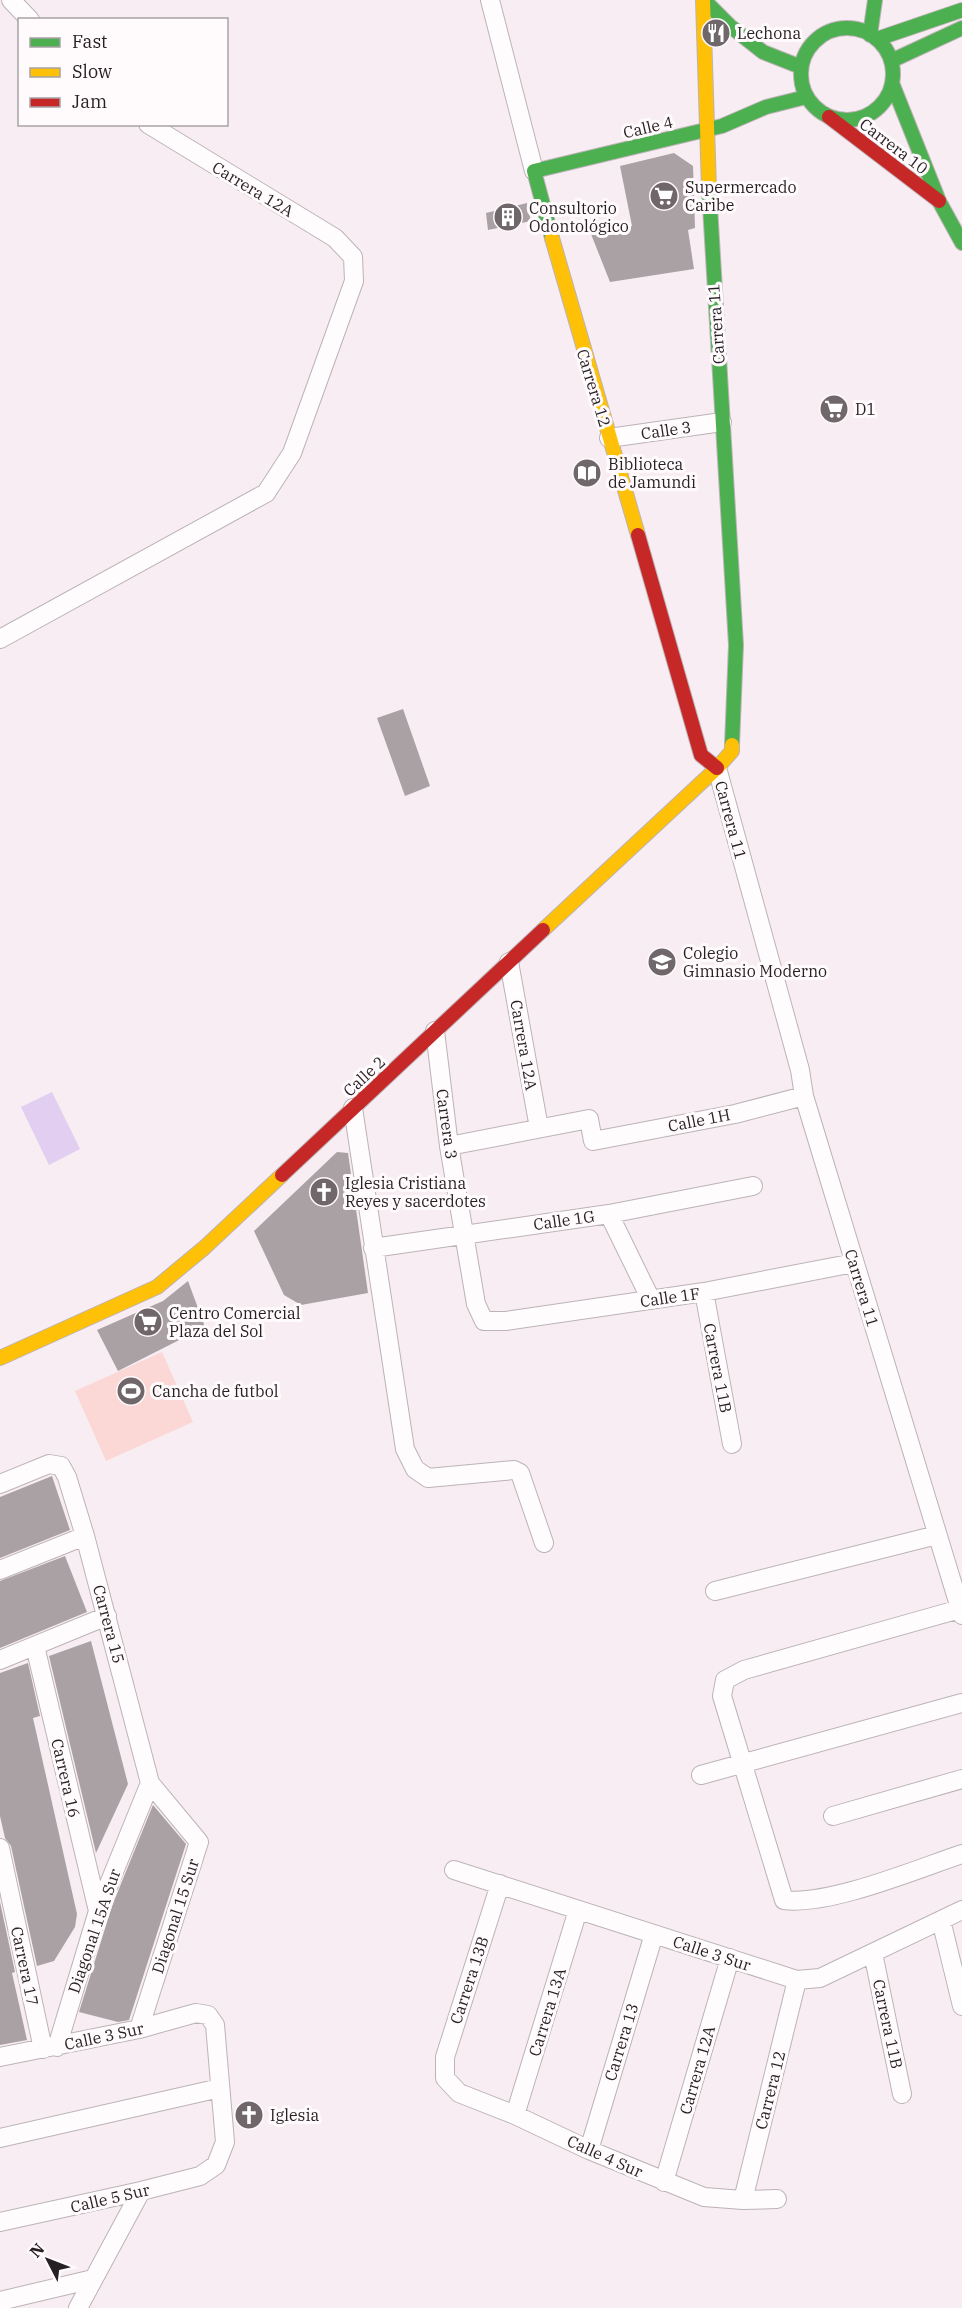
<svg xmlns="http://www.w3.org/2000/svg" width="962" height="2308" font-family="'IBM Plex Serif',serif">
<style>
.green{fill:#fbd8d6}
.water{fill:#e2cef0}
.building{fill:#aaa1a4}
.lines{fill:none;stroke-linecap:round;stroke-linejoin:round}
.street-casing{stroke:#bcb3b7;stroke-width:20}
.fast-casing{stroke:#bcb3b7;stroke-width:16}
.slow-casing{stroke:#bcb3b7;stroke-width:16}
.jam-casing{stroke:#bcb3b7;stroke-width:16}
.street{stroke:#fefcfd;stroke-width:18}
.fast{stroke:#4caf50;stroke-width:14}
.slow{stroke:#ffc107;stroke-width:14}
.jam{stroke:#c62828;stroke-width:14}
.labels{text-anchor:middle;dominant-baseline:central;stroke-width:6;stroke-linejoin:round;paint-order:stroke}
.poi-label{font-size:16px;fill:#261f23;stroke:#fffbfc;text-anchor:start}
.street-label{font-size:16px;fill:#261f23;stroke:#fffbfc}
</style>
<rect width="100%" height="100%" fill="#f8edf2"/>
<path class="green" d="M162,1352L193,1422L106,1461L75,1391Z"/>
<path class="water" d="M52,1092L80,1149L49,1165L21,1107Z"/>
<path class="building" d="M674,153L693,166L695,228L688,230L694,269L610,282L591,234L632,226L620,166Z
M527,203L531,221L488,230L486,213Z
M403,709L430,786L405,796L377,718Z
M337,1152L348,1153L368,1293L301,1305L284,1295L254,1231Z
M188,1281L205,1327L118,1371L97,1330L163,1301Z
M52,1476L70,1530L0,1558V1497Z
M65,1556L87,1612L0,1648V1581Z
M91,1641L128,1784L96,1853L49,1656Z
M28,1663L40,1716L33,1718L77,1914L75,1927L54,1961L37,1966L11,1846L5,1838L0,1816V1673Z
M153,1805L186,1844L129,2020L118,2022L79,2012L112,1906Z
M0,1902L15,1972L12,1973L27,2040L0,2045Z"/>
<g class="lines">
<g class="street-casing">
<path id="street" d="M11,0L30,20
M490,0L534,171
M609,438L722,422
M0,639L266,493L292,453L354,281L353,257L335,238L148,124
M717,768L800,1070L804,1096L962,1615
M509,962L539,1128
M435,1031L449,1146L476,1304L484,1321H506L704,1292L854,1263
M353,1108L405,1449L415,1469L428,1478L514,1470L520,1473L544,1543
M449,1146L589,1119L593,1141L735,1114L804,1096
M609,1214L651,1300
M373,1248L609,1214L753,1186
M704,1292L732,1444
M0,1484L49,1464L61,1466L67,1477L85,1536L150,1783L199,1842L139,2029
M0,1570L85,1536
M715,1591L937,1535
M960,1609L744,1670L725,1680L722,1696L784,1900C829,1906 917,1869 962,1854
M35,1646L98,1911
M0,1660L107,1616
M701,1775L962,1703
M833,1816L962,1779
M0,1848L43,2049
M454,1870L797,1980L820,1978L962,1910
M500,1884L445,2057V2078L459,2093L515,2115L589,2150L704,2197L743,2200L777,2199
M941,1920L962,2006
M873,1953L902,2094
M57,2047L98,1911L150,1783
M0,2057L139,2029L196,2013L208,2015L215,2025L225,2142L216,2165L200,2176L141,2191L0,2222
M515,2115L578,1910
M0,2138L220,2088
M589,2150L654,1934
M664,2182L730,1958
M743,2200L797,1980
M0,2301L93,2279
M78,2308L141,2191"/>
</g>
<g class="fast-casing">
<path id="fast" d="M704,0L730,26L763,52L801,67
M801 74a46 46 0 1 1 92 0a46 46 0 1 1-92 0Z
M870,35L875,0
M877,39L962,10
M891,61L962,28
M892,83L939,201L962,243
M709,189L736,645L732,745
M552,238L534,171L722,126L766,107L806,97"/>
</g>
<g class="slow-casing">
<path id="slow" d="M703,0L709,189
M552,238L638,535
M543,930L717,768L732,751V745
M0,1358L157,1287L204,1248L282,1175"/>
</g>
<g class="jam-casing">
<path id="jam" d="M829,117L939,201
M638,535L701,755L717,768
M282,1175L543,930"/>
</g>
<use href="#street" class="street"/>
<use href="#fast" class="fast"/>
<use href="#slow" class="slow"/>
<use href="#jam" class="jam"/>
</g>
<defs>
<g id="restaurant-disc" transform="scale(1.5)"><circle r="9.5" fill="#70676b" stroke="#fffbfc"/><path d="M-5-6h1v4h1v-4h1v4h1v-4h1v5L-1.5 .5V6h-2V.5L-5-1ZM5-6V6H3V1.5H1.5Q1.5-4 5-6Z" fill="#fff"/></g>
<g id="supermarket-disc" transform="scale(1.5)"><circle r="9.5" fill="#70676b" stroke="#fffbfc"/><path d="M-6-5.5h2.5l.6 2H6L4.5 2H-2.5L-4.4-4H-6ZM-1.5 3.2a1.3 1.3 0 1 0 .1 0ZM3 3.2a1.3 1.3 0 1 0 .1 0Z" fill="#fff"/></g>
<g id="building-disc" transform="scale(1.5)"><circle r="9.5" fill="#70676b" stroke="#fffbfc"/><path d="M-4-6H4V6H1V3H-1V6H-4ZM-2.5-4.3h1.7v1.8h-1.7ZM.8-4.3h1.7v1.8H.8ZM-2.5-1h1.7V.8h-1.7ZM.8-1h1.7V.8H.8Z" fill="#fff"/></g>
<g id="library-disc" transform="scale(1.5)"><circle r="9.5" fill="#70676b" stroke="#fffbfc"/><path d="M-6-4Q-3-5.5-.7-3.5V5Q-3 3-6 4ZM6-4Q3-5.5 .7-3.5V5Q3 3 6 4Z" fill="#fff"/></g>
<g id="school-disc" transform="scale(1.5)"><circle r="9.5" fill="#70676b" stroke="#fffbfc"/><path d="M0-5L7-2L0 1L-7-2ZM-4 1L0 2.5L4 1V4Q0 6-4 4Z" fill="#fff"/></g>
<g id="church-disc" transform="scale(1.5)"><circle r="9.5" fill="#70676b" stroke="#fffbfc"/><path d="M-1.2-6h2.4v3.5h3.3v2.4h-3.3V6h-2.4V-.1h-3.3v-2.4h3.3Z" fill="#fff"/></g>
<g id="stadium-disc" transform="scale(1.5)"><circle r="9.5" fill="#70676b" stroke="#fffbfc"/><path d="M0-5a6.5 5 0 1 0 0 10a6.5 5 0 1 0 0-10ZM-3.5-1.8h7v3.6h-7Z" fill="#fff"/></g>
</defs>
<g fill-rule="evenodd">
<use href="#restaurant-disc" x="716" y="33"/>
<use href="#supermarket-disc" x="664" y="196"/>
<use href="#building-disc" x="508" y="217"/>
<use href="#supermarket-disc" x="834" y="409"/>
<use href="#library-disc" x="587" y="473"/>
<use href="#school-disc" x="662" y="962"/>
<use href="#church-disc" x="324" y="1192"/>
<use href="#supermarket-disc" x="148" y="1322"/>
<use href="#stadium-disc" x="131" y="1391"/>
<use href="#church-disc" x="249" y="2115"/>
</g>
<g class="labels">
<g class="poi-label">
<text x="737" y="33">Lechona</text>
<text x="685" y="187">Supermercado<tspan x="685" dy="18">Caribe</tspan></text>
<text x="529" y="208">Consultorio<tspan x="529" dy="18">Odontológico</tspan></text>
<text x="855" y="409">D1</text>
<text x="608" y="464">Biblioteca<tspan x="608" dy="18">de Jamundi</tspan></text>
<text x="683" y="953">Colegio<tspan x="683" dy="18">Gimnasio Moderno</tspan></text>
<text x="345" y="1183">Iglesia Cristiana<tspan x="345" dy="18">Reyes y sacerdotes</tspan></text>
<text x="169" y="1313">Centro Comercial<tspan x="169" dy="18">Plaza del Sol</tspan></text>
<text x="152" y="1391">Cancha de futbol</text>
<text x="270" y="2115">Iglesia</text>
</g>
<g class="street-label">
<text transform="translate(648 127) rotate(-13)">Calle 4</text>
<text transform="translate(894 146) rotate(37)">Carrera 10</text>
<text transform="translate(253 189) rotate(31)">Carrera 12A</text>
<text transform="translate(716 324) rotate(-94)">Carrera 11</text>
<text transform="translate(594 388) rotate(73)">Carrera 12</text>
<text transform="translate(666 430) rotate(-8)">Calle 3</text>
<text transform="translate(731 820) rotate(75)">Carrera 11</text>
<text transform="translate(524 1045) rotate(80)">Carrera 12A</text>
<text transform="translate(364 1076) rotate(-43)">Calle 2</text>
<text transform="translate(699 1120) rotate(-11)">Calle 1H</text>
<text transform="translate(447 1124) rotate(82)">Carrera 3</text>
<text transform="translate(564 1220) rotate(-8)">Calle 1G</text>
<text transform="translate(862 1288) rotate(73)">Carrera 11</text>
<text transform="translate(670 1297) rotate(-8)">Calle 1F</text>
<text transform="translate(718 1368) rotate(79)">Carrera 11B</text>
<text transform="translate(109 1624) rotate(75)">Carrera 15</text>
<text transform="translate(66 1778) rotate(77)">Carrera 16</text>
<text transform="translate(175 1916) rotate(-72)">Diagonal 15 Sur</text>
<text transform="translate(94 1931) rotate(-71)">Diagonal 15A Sur</text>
<text transform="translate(712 1953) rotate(18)">Calle 3 Sur</text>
<text transform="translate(25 1966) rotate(78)">Carrera 17</text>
<text transform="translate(469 1980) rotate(-72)">Carrera 13B</text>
<text transform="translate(547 2012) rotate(-73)">Carrera 13A</text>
<text transform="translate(888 2024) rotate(78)">Carrera 11B</text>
<text transform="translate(104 2036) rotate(-12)">Calle 3 Sur</text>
<text transform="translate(621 2042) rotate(-73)">Carrera 13</text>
<text transform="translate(697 2070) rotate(-74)">Carrera 12A</text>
<text transform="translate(770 2090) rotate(-76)">Carrera 12</text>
<text transform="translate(605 2156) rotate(24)">Calle 4 Sur</text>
<text transform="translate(110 2198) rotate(-13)">Calle 5 Sur</text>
</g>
</g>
<rect x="18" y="18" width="210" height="108" fill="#fffbfc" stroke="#a8a3a5" stroke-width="1.5"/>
<rect x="30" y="38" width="30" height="9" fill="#4caf50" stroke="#a8a3a5" stroke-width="1.5"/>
<text x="72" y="48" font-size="18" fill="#261f23">Fast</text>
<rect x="30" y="68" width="30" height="9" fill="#ffc107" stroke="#a8a3a5" stroke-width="1.5"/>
<text x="72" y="78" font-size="18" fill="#261f23">Slow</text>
<rect x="30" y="98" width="30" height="9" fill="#c62828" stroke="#a8a3a5" stroke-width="1.5"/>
<text x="72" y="108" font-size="18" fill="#261f23">Jam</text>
<g transform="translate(48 2260) rotate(312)" stroke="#fffbfc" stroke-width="4.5" paint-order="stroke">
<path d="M0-4.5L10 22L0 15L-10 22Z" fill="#261f23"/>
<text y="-9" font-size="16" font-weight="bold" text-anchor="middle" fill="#261f23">N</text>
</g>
</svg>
